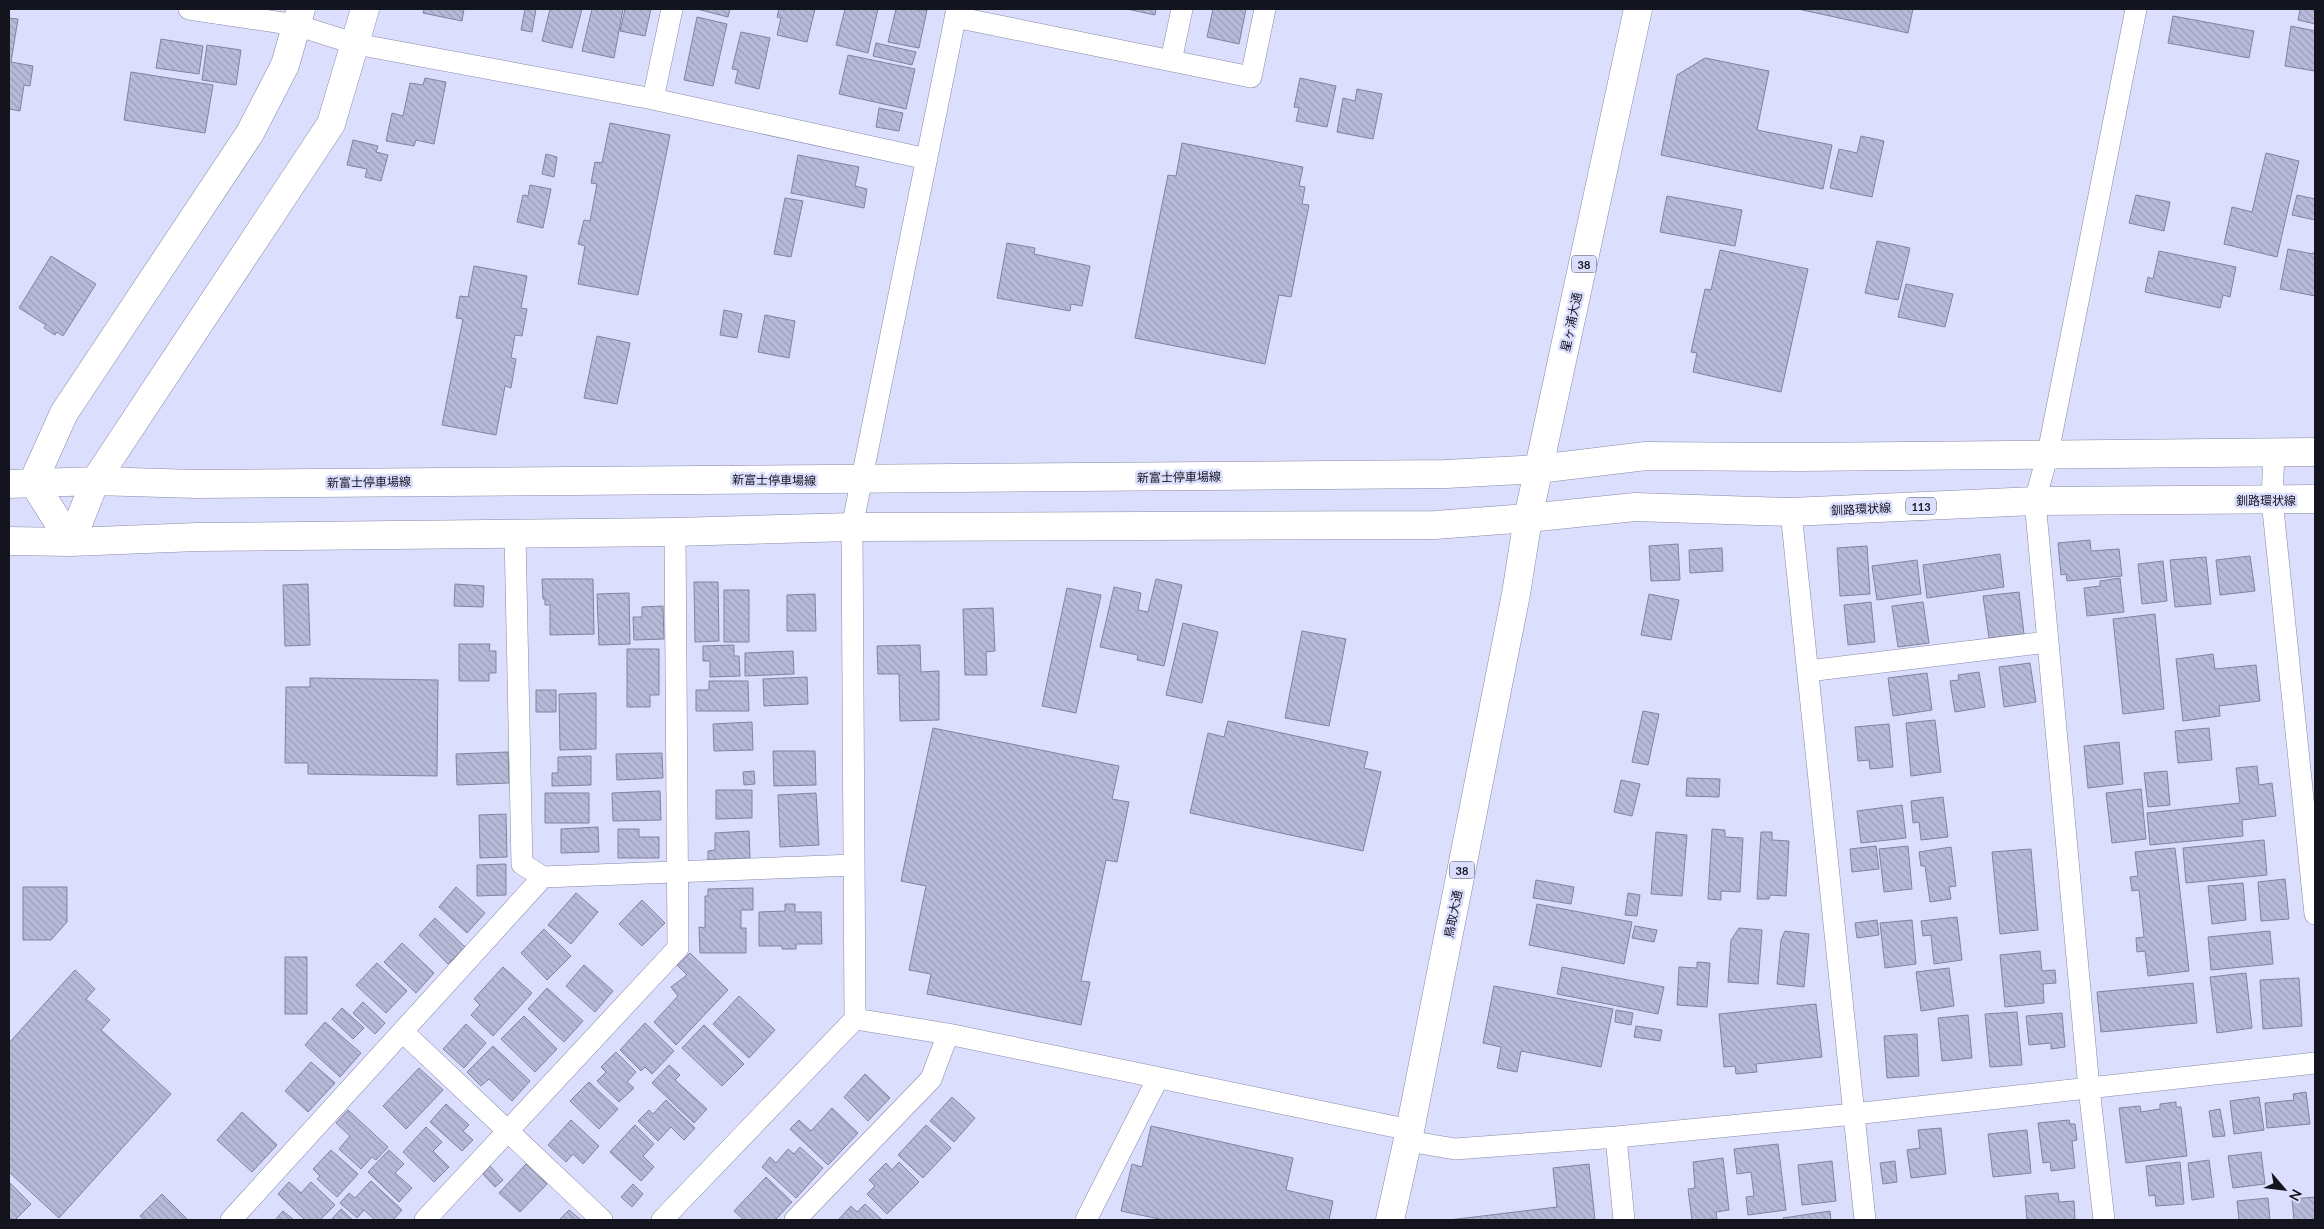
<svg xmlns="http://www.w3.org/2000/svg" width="2324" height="1229" font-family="Lato,'Noto Sans JP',sans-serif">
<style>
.building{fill:url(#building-back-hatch);stroke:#81839f}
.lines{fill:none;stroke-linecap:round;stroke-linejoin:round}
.street-casing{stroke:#8789a6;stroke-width:22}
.secondary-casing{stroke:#8789a6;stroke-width:29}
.primary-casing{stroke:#8789a6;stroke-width:29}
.highway-casing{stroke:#8789a6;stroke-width:29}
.street{stroke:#fff;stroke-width:21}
.secondary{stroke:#fff;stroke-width:28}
.primary{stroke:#fff;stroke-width:28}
.highway{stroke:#fff;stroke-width:28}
.labels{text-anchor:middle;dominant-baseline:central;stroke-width:5;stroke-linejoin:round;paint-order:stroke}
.shield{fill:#dcdefe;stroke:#505162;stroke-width:1}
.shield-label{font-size:11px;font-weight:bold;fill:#14141f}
.street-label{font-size:12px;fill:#14141f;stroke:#dcdefe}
</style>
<defs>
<pattern id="building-back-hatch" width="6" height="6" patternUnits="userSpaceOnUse" patternTransform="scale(1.25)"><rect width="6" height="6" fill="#b7bad8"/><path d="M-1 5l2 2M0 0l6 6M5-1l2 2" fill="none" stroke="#9c9fb9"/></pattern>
</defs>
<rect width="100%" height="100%" fill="#dcdefe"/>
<path class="building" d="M424,9H464L462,21L423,13Z
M525,9H536L532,32L521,30Z
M550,9H582L572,48L542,41Z
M592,9H623L614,58L582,51Z
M625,9H651L645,36L620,31Z
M697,9H730L728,17Z
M779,9H815L807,42L777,35L781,18L777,17Z
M845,9H878L868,53L836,45Z
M896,9L927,10L919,48L888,42Z
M1127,9H1156L1155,15Z
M1213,9H1246L1239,44L1207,37Z
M1798,9H1913L1908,33Z
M2300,9H2315V24L2298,20Z
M2173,16L2254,31L2249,58L2168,43Z
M697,17L727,24L713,86L684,80Z
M9,18L18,19L11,62L33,66L30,86L24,85L20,111L9,109Z
M2291,26L2315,31V71L2285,66Z
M741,32L770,38L759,89L735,83L738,70L732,69Z
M161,39L203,46L199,74L156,68Z
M876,43L916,52L912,65L873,56Z
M207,45L241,50L236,85L202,80Z
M848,55L915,69L906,109L839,94Z
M1705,58L1769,71L1757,130L1832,145L1823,189L1661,155L1677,75Z
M131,72L213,85L205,133L124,120Z
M425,78L446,82L434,144L416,140L414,146L386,141L392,113L403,116L410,83L423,85Z
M1300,78L1336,86L1327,127L1296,121L1299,108L1294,107Z
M1357,89L1382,94L1373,139L1337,132L1343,98L1355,101Z
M879,108L903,113L899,131L876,127Z
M610,123L670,135L638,295L578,284L585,246L578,244L584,220L590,221L597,184L591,183L595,162L602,163Z
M1861,136L1884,141L1872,197L1830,188L1839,149L1857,153Z
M353,140L378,146L376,152L388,155L381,181L365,177L367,169L347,165Z
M1182,143L1303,167L1299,186L1305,187L1302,204L1309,205L1291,297L1279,295L1265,364L1135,338L1168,175L1176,176Z
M2266,153L2299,161L2277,257L2224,244L2232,207L2252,212Z
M546,154L557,157L554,177L542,174Z
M798,155L859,167L855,186L867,189L864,208L791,193Z
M530,185L551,189L543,228L517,222L523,195L528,196Z
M2136,195L2170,202L2164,231L2129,223Z
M2297,195L2315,199V220L2292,215Z
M1667,196L1742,210L1735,246L1660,232Z
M785,198L803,201L791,257L774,254Z
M1877,241L1910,248L1898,300L1865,293Z
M1007,243L1035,248L1034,254L1090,266L1082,306L1071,304L1070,311L997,298Z
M2288,249L2313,254L2315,250V296L2280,289Z
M1720,250L1808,269L1781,392L1693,372L1697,353L1691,352L1705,289L1711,290Z
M2159,251L2236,267L2230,297L2223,295L2220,308L2145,292L2148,277L2153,279Z
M51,256L96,284L63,336L57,332L55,335L44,328L46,325L19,308Z
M474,266L527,276L521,308L527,309L522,336L515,335L511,358L516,359L511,388L505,386L496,435L442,425L463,319L456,318L460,296L468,297Z
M1906,284L1953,294L1945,327L1898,317Z
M724,310L742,314L737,338L720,335Z
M765,315L795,321L789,358L758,352Z
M597,336L630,343L617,404L584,398Z
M2090,540L2091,551L2119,549L2122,576L2067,581L2066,574L2061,575L2058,543Z
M1678,544L1680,580L1651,581L1649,546Z
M1867,546L1870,594L1840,596L1837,548Z
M1722,548L1723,571L1690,573L1689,550Z
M2000,554L2004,587L1927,598L1923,565Z
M2250,556L2255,591L2220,595L2216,560Z
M2206,557L2211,604L2175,607L2170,560Z
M1917,560L1921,594L1877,600L1872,566Z
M2163,561L2167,601L2142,604L2138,564Z
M2120,578L2124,612L2087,616L2084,588L2100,586V581Z
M542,579H593L594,634L550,635V605H545V599H543Z
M1156,579L1182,585L1164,666L1137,660L1138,655L1100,647L1114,587L1141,593L1138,610L1148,612Z
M694,582H718L719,641L695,642Z
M308,584L310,645L285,646L283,585Z
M455,584L484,586L483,607L454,606Z
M1067,588L1101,595L1076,713L1042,706Z
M724,590H749V642H724Z
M2019,592L2024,634L1989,638L1983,596Z
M629,593L630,644L599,645L597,594Z
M815,594L816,631H787V595Z
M1649,594L1679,600L1671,640L1641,635Z
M1871,602L1875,642L1848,645L1844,605Z
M1923,602L1929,643L1898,647L1892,606Z
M663,606L664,639L634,640L633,617H642V607Z
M993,608L995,651L986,652L987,675H965L963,609Z
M2155,614L2164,709L2123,714L2113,619Z
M1183,623L1218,632L1202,703L1166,695Z
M1302,631L1346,639L1329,726L1285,718Z
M459,644H490L489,651H496V673H489V681H459Z
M734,645V656H739L740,676L710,677V661H703V646Z
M920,645L921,672L939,671V720L900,721L899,674H878L877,646Z
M627,649H659V695H650V707H627Z
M793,651L794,674L745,676V653Z
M2213,654L2215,669L2256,665L2260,701L2219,706L2220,716L2183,721L2176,659Z
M2030,663L2036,702L2004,707L1999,667Z
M1979,672L1985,707L1955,712L1950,681L1959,680L1958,675Z
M1927,673L1932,710L1893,716L1888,678Z
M807,677L808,704L764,706L763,679Z
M310,678L438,680L437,776L308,774V763H285L286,687H310Z
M709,681H748L749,711H696V690H709Z
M536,690H556V712H536Z
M596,693V749L560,750L559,694Z
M1643,711L1659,714L1648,765L1632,762Z
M1935,720L1941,772L1911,776L1906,723Z
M1228,721L1368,752L1364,768L1381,772L1363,851L1190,813L1208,733L1224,737Z
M752,722L753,750L714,751L713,724Z
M1889,724L1893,767L1870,769L1869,760L1858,761L1855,727Z
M933,728L1119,766L1112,799L1129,802L1117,862L1106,860L1081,981L1090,982L1081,1025L927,994L931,974L909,970L926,886L901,881Z
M2209,728L2212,760L2178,763L2175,731Z
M2119,742L2123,784L2088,788L2084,746Z
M773,751H815L816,785L774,786Z
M508,752L509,783L457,785L456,754Z
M662,753L663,778L617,780L616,754Z
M591,756V785L552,786V773H558V757Z
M2257,766L2259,785L2272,783L2276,816L2242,820L2243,836L2150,845L2147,813L2240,803L2236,768Z
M754,771L755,784L744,785L743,772Z
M2167,771L2170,805L2148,807L2144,773Z
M1687,778L1720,779L1719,797L1686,796Z
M1621,780L1640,784L1632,816L1614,812Z
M2141,789L2146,839L2112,843L2106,793Z
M716,790H752V818L716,819Z
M660,791L661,820L613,821L612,793Z
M545,793H589V823H545Z
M816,793L819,845L780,847L778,795Z
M1943,797L1948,837L1921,840L1919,822L1913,823L1911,801Z
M1902,805L1906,838L1861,843L1857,811Z
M506,814L507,857L480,858L479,815Z
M598,827L599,852L561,853V829Z
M618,829H639V837H659V858H618Z
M1712,829L1725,830V837L1743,838L1740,892L1721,891V900L1708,899Z
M749,831L750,858L708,860V851L715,850V833Z
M1656,832L1687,835L1682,896L1651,894Z
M1761,832H1772V840L1789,841L1786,896L1770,895L1769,899H1757Z
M2264,840L2267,875L2186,883L2183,848Z
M1876,846L1879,869L1852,872L1850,849Z
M1908,846L1912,889L1884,892L1879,849Z
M1951,847L1956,886L1949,887L1951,899L1930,902L1925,866H1921L1919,852Z
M2175,848L2189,971L2148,976L2145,951L2137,952L2136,938L2144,937L2139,890L2132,891L2130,877L2138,876L2135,852Z
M2031,849L2038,930L2000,934L1992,852Z
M506,864V895L477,896V865Z
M2285,879L2289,919L2261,921L2258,882Z
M1536,880L1574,887L1571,904L1533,898Z
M2243,883L2246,920L2212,924L2208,886Z
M23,887H67V922L51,940H23Z
M456,887L485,913L467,933L439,907Z
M753,888V910H741V928H746V953H700L699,927L705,928V896H708V889Z
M576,893L598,912L571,944L548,925Z
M1628,893L1640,895L1637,916L1625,915Z
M642,900L665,923L642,946L619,924Z
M785,904H795V912H821L822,944H796V949H782V946H759V912L785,911Z
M1537,904L1632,922L1624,964L1529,945Z
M1957,917L1962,960L1934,964L1931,935L1923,936L1921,921Z
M435,918L465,947L448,964L419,935Z
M1877,920L1879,935L1857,938L1855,923Z
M1912,920L1916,964L1885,968L1880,923Z
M1635,926L1657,930L1654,942L1632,938Z
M1739,928L1762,930L1758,984L1728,982L1731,940Z
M544,929L571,956L547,980L521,953Z
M1785,931L1809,934L1804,987L1777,984L1781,940Z
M2270,931L2273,964L2211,970L2208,937Z
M402,943L434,973L416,993L384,962Z
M2040,951L2042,971L2055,970L2056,983L2043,984L2044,1003L2005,1007L2000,955Z
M690,953L728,990L676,1045L654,1022L678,996L671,987L687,975L677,965Z
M285,957H307V1014H285Z
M1697,962L1710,963L1707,1007L1677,1005L1679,967L1697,968Z
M377,963L407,991L386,1013L356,985Z
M584,965L613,991L595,1012L566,986Z
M503,967L532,993L493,1036L471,1015L480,1005L474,999Z
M1562,967L1664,987L1658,1014L1557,994Z
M1949,968L1954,1006L1921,1011L1916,972Z
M75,970L95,989L86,999L110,1020L101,1030L171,1094L59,1218L9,1172V1043Z
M2246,973L2252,1028L2217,1033L2210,977Z
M2299,978L2302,1026L2263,1029L2260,980Z
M2193,983L2197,1023L2101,1032L2097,992Z
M1494,986L1613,1009L1601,1067L1521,1051L1517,1072L1497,1068L1501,1047L1483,1043Z
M547,988L583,1021L564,1042L528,1009Z
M739,996L775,1030L749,1058L713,1024Z
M363,1002L385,1023L375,1034L353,1013Z
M1816,1004L1822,1057L1756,1064L1757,1072L1736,1074L1735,1066L1724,1067L1719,1014Z
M342,1008L364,1028L353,1039L332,1019Z
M1616,1010L1633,1013L1631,1025L1615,1022Z
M2017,1012L2022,1065L1990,1067L1985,1014Z
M2062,1013L2065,1047L2051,1049V1043L2029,1045L2026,1016Z
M1968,1015L1972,1058L1942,1061L1938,1018Z
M524,1016L557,1049L535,1072L501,1039Z
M325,1022L361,1053L340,1077L305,1045Z
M645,1023L674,1051L652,1074L645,1067L641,1071L620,1050Z
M466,1024L486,1043L464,1068L443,1049Z
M704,1025L744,1064L722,1086L682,1048Z
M1636,1026L1662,1030L1660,1041L1634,1037Z
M1917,1034L1919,1076L1887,1078L1884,1036Z
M493,1046L530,1081L512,1101L489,1079L481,1086L467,1072Z
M616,1052L636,1072L627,1082L634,1088L619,1102L597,1081L606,1072L601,1067Z
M311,1062L335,1083L308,1112L285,1091Z
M669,1065L680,1075L675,1080L707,1109L694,1123L652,1083Z
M419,1068L443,1090L406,1129L383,1106Z
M865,1074L890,1098L868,1121L844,1097Z
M589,1082L618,1109L599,1129L570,1101Z
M2306,1092L2310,1124L2267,1128L2265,1103L2294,1100L2293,1094Z
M952,1097L975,1118L954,1142L930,1121Z
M2259,1097L2264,1130L2234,1134L2230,1101Z
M666,1100L695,1128L684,1140L671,1127L658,1141L638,1121L649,1110L653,1114Z
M2176,1102V1107H2181L2187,1156L2126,1163L2119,1108L2140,1106L2141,1112L2160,1109V1104Z
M446,1104L469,1125L463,1131L473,1140L462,1151L430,1122Z
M832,1108L858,1133L828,1165L790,1129L799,1120L811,1131Z
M2220,1109L2225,1136L2213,1137L2209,1111Z
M348,1110L388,1147L376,1160L372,1157L361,1169L339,1149L350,1136L336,1123Z
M242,1112L277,1145L252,1172L217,1140Z
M571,1120L599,1146L583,1164L573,1154L566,1162L548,1145Z
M2069,1120L2070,1124H2075L2077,1140L2072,1141L2075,1168L2051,1171L2050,1162L2043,1163L2038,1123Z
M635,1125L654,1144L643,1156L654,1167L641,1181L610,1152Z
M926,1125L951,1148L923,1178L898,1155Z
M1151,1126L1293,1158L1286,1190L1333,1201L1329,1220H1164L1121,1211L1132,1164L1142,1167Z
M426,1127L442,1142L433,1151L449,1167L434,1182L403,1152Z
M1941,1128L1946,1174L1911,1178L1907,1150L1920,1148L1918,1130Z
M2027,1130L2031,1173L1993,1177L1988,1134Z
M1778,1144L1786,1210L1748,1215L1746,1197L1754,1196L1751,1172L1737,1174L1734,1149Z
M800,1147L823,1168L796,1198L762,1167L770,1157L776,1163L788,1149L794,1154Z
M331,1150L358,1174L337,1197L317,1179L320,1176L313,1169Z
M389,1150L404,1164L395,1173L412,1188L399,1202L368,1172Z
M2261,1152L2265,1184L2233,1188L2228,1156Z
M1723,1158L1729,1210L1716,1212L1717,1219L1692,1220L1688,1189L1695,1188L1693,1162Z
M2209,1160L2214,1197L2192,1200L2188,1163Z
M1832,1161L1836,1201L1802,1205L1798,1165Z
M1895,1161L1897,1182L1883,1184L1880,1163Z
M899,1162L919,1182L887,1214L867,1194L875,1186L869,1180L886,1163L892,1170Z
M2180,1162L2184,1204L2156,1206L2155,1195L2149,1196L2146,1166Z
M526,1164L547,1184L520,1212L499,1193Z
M1589,1164L1595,1220H1449L1557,1207L1553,1168Z
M490,1166L503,1180L495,1187L483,1174Z
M766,1177L792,1202L775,1220H744L734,1211Z
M371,1181L402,1210L393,1220H375L364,1210L357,1218L340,1203L349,1193L355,1198Z
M289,1182L301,1193L311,1182L335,1205L320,1220H305L278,1194Z
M10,1183L31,1204L15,1220H9Z
M633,1184L643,1194L632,1207L621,1197Z
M2058,1193L2059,1202L2074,1201L2075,1220H2027L2025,1196Z
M162,1194L188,1220H144L140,1216Z
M2315,1197V1220H2294L2292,1199Z
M2268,1198L2270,1220H2239L2237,1201Z
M865,1204L882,1220H838L851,1206L857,1212Z
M341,1209L353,1220H331Z
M569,1210L581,1220H559Z
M283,1211L294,1220H275Z
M1830,1211L1831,1220H1784L1783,1218Z"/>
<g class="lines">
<g class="street-casing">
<path id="street" d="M189,9L296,25L356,44L653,99L927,159
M955,17L1251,77L1265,9
M1171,61L1182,9
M653,99L672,9
M2274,452L2272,500L2315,914
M1791,512L1865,1220
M1808,671L2048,642
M543,877L854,865
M855,1019L948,1034L1410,1130
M403,1032L602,1220
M1616,1137L1624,1220
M1408,1141L1455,1149L1616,1137L1854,1114L2315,1063
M231,1220L543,877L522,864L515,534
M425,1220L678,948L675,532
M662,1220L855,1019L852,527L957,9
M795,1220L931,1079L948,1034
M1086,1220L1158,1078
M2104,1220L2089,1088L2035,501L2048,453L2136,9"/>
</g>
<g class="secondary-casing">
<path id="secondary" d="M9,484L95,481L196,484L1446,474L1538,469
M9,541L71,542L197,537L675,532L852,527L1435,525L1528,518
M71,542L33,482L64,413L250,133L285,65L301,9
M71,542L95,481L331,124L365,9"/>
</g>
<g class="primary-casing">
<path id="primary" d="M1538,469L1646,456L1799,457L2315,452
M1528,518L1635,507L1791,512L2035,501L2315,499"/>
</g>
<g class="highway-casing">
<path id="highway" d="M1390,1220L1410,1130L1516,594L1528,518L1638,9"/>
</g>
<use href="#street" class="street"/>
<use href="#secondary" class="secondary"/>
<use href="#primary" class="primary"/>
<use href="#highway" class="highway"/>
</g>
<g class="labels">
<g class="shield">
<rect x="1571.5" y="255.5" width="25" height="17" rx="4"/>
<rect x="1906" y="497.5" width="30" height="17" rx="4"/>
<rect x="1449.5" y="861.5" width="25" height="17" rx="4"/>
</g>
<g class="shield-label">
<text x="1584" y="264">38</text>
<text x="1921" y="506">113</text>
<text x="1462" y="870">38</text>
</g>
<g class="street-label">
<text transform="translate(1571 322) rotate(-78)">星ヶ浦大通</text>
<text transform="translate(1179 477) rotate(-1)">新富士停車場線</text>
<text transform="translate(774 480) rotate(1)">新富士停車場線</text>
<text transform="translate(369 482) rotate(-1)">新富士停車場線</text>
<text x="2266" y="500">釧路環状線</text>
<text transform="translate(1861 509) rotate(-3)">釧路環状線</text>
<text transform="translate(1453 914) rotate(-79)">鳥取大通</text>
</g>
</g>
<rect width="2324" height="1229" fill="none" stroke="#14141f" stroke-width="20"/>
<g transform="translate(2284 1189) rotate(118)" stroke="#dcdefe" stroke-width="4" paint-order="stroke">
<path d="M0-4L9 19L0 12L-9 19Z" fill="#14141f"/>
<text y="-8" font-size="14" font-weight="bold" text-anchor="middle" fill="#14141f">N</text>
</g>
</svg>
